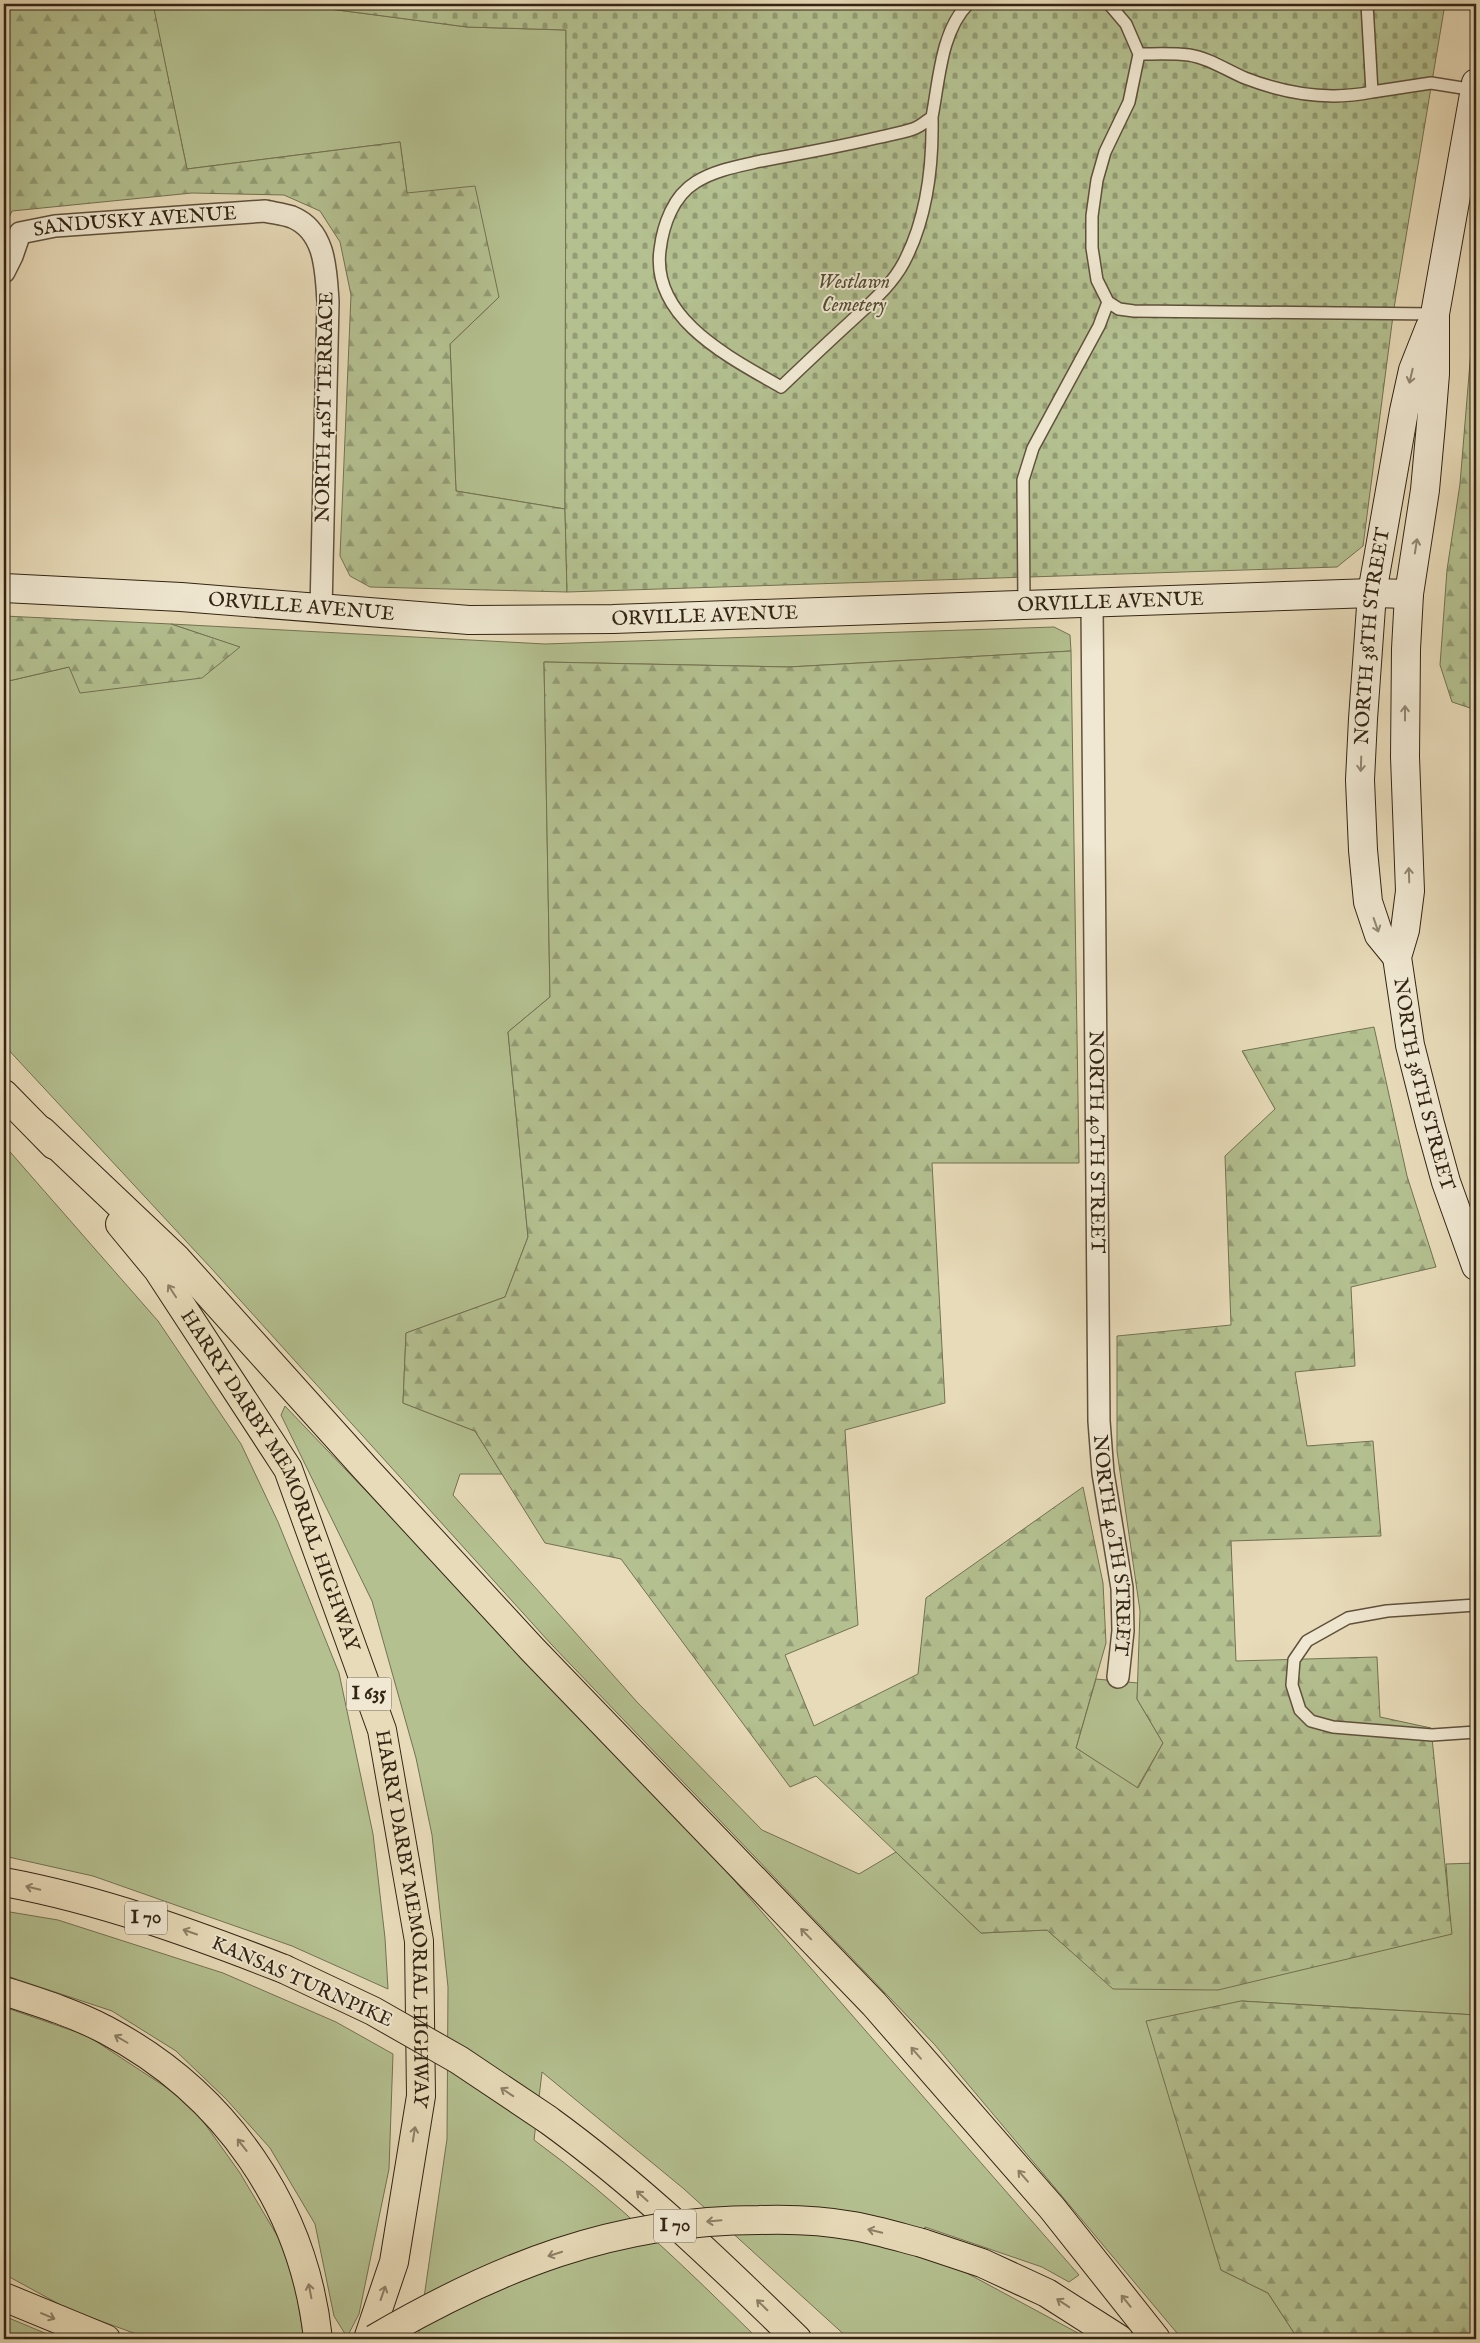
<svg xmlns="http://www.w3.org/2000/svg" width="1480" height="2343" font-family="'IM FELL English',serif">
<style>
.green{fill:#b4c090;stroke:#737252}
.forest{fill:url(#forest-firs);stroke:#737252}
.cemetery{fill:url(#cemetery-stones);stroke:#737252}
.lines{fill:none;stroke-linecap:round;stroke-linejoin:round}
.lane-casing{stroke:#60523d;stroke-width:14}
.street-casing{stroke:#60523d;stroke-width:24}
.secondary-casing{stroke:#322514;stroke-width:30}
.highway-casing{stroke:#322514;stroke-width:30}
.lane{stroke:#f0e8d2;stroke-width:11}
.street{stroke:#f0e8d2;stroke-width:21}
.secondary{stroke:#f0e8d2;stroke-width:28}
.highway{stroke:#e8dbb9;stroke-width:28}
.highway-bridge-casing{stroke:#322514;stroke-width:30;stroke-linecap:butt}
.highway-bridge{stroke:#e8dbb9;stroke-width:28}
.oneway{stroke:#918673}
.oneway2{stroke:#8d8066}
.labels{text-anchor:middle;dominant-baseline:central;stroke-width:4;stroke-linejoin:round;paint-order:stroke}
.shield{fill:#f0e8d2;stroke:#6b604d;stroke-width:1}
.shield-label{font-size:19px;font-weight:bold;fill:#322514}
.street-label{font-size:20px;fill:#322514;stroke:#f0e8d2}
.park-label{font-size:20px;font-style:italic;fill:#524c33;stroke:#f0e8d2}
</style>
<defs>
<pattern id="forest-firs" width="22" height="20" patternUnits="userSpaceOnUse" patternTransform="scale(1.25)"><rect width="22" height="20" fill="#b4c090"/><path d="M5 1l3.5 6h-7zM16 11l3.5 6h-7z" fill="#939c74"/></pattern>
<pattern id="cemetery-stones" width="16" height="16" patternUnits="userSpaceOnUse" patternTransform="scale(1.25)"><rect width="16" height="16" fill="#b4c090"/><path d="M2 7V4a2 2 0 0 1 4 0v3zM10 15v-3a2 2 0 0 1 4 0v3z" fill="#939c74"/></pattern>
</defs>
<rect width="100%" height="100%" fill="#e8dbb9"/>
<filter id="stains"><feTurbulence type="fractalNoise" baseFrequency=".004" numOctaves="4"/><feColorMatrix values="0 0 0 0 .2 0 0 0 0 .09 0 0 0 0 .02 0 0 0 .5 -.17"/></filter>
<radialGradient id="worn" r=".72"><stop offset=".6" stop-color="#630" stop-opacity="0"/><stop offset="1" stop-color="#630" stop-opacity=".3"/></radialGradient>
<path class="green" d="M153,6L330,9L467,27L566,30L565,509L456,491L450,344L499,297L407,193L400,142L187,169Z
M171,624L545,644L1054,627L1070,635L1071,651L789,667L544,662L550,997L508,1032L528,1237L505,1297L406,1333L403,1403L475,1431L502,1474H460L453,1495L637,1702L762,1830L859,1874L896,1852L981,1933L1047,1930L1113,1988L1451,1934L1446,1864L1476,1863V2015L1241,2001L1221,2270L1268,2293L1298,2339H1182L935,2045L551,1644L211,1268L4,1045V682L69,667L239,647Z
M4,1145L158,1321L241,1444L278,1522L339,1673L373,1834L385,1938L388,1989L292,1946L93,1876L4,1856Z
M285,1406L699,1840L1079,2275L1069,2282L1042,2267L925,2227L921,2257L950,2264L1089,2339H849L684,2189L542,2072L534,2140C615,2199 687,2269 758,2339H418L447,2139L448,1987L432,1835L416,1758L372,1601L281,1415Z
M1096,1679L1138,1683L1137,1699L1163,1743L1137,1788L1076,1748Z
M4,1911L58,1920L223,1973L336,2022L393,2054L389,2169L359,2314L347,2337L334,2316L315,2224L270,2148L226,2099L176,2051L112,2011L4,1975Z
M4,2007L88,2036L190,2103L240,2173L291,2259L304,2339H150L68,2309L4,2274Z
M4,2316L59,2339H4Z"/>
<path class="forest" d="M4,4H153L187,169L400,142L407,193L475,186L499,297L450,344L456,491L565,509L567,592L370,587L350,576L340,556L351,295L340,242L320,211L284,195L192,193L12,211L4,228Z
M1476,307V710L1452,702L1440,665L1447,570L1460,484L1472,338Z
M4,616L171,624L240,647L202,678L80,693L69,667L4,682Z
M1071,651L1079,1163H932L945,1403L845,1430L858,1625L785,1655L814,1726L918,1674L926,1598L1083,1487L1103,1583L1106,1643L1076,1748L1138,1788L1163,1743L1137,1699L1140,1611L1117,1451V1336L1231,1325L1225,1156L1275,1109L1242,1051L1374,1027L1407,1176L1436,1267L1351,1287L1355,1366L1295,1372L1307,1446L1373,1441L1381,1536L1231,1541L1236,1661L1377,1657L1380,1717L1431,1728L1452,1934L1218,1990L1113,1989L1047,1930L981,1933L816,1776L790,1787L621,1559L545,1543L475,1431L403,1403L406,1333L505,1297L528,1237L508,1032L550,997L544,662L789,667Z
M1241,2001L1476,2015V2339H1298L1268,2293L1221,2270L1146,2021Z"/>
<path class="cemetery" d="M153,4H1445L1394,308L1363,546L1337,567L567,592L565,509L566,30L467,27L330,9L153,6Z"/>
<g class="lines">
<g class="lane-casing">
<path id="lane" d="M1139,54C1155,54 1173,53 1189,55C1209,58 1226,70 1245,78C1286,94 1328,101 1372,92L1367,4
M1372,92L1431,83L1475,90
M932,117C933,166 927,218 904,262C891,287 868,305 848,324C825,345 803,366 781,387C731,358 651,319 660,250C663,225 673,196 696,182C715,170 739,166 761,161C799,154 838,147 876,138C888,135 901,133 913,129C920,127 926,121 932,117Z
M932,117C939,81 941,31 968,4
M1108,302L1097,280L1092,248V216L1097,180L1105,152L1129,102L1139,54L1126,24L1109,4
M1024,605L1023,480L1033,448L1099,326L1108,302L1119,309L1134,311L1435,314
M1476,1605L1387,1611L1348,1618L1307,1641L1294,1660L1292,1685L1300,1710L1311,1721L1333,1727L1432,1735L1476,1732"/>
</g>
<g class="street-casing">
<g id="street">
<path id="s1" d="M4,272L12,256L20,233L55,226L265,211C273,213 283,214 292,217C326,231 326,271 328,302L321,610"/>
<path id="s2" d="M1092,604L1099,1421L1103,1473L1122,1588L1123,1631L1118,1677"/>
</g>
</g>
<g class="secondary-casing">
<g id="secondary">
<path id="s3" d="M1476,83L1435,314V374L1431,424L1425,490L1409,594L1406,649L1405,757L1410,891L1405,930L1397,957L1410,1045L1430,1124L1446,1182L1476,1266"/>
<path id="s4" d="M4,588L181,597L469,620L613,619L1372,593L1409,594"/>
<path id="s5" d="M1397,957L1379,935L1368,902L1363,850L1360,780L1363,719L1372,593L1404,411L1413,370L1430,327"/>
</g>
</g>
<g class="highway-casing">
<g id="highway">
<path d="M4,1094L54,1145"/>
<path d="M42,1131L177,1259L365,1468L532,1649L874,2004L1052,2208L1156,2339"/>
<path id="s6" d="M120,1224L158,1270L288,1469L382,1730L419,1941L421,2096L394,2262L368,2339"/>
<path d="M4,1882C101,1900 192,1933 284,1969"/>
<path d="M4,1991C38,2002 74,2013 106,2030C225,2093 304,2206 318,2339"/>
<path d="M547,2119C637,2184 718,2262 797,2339"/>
<path d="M922,2243L982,2263L1047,2293L1119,2339"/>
<path d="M4,2297L106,2339"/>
</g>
</g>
<use href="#lane" class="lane"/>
<use href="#street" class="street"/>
<use href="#secondary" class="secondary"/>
<use href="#highway" class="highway"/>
<g class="highway-bridge-casing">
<path id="highway-bridge" d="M284,1969L373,2011L459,2060L547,2119
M374,2339C497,2267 614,2220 759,2220C790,2219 822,2220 853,2226C876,2230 899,2237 922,2243"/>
</g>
<use href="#highway-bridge" class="highway-bridge"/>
</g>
<defs><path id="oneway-shaft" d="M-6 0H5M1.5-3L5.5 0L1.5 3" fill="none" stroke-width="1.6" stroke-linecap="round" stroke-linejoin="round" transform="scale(1.25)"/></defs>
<g class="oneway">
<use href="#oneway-shaft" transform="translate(1411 376) rotate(103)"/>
<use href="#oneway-shaft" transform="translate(1416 546) rotate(-81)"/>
<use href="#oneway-shaft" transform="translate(1405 713) rotate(-90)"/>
<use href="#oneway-shaft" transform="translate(1361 764) rotate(92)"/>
<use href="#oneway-shaft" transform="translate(1409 875) rotate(-92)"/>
<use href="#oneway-shaft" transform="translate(1376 925) rotate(71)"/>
</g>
<g class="oneway2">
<use href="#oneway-shaft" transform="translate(172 1291) rotate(-123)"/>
<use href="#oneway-shaft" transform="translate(33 1888) rotate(-167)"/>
<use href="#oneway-shaft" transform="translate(190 1932) rotate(-161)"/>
<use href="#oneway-shaft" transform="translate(806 1934) rotate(-134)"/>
<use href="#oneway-shaft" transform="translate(121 2039) rotate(-150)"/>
<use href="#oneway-shaft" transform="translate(916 2053) rotate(-131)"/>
<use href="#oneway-shaft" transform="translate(507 2092) rotate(-146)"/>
<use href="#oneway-shaft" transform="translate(414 2134) rotate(-81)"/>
<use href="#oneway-shaft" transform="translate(242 2145) rotate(-128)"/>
<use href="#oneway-shaft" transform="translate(1023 2176) rotate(-131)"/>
<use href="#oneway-shaft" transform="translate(642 2196) rotate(-138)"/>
<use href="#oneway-shaft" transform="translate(714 2221) rotate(175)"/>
<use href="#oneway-shaft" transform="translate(875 2231) rotate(-166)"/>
<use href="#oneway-shaft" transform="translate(555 2254) rotate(162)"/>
<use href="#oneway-shaft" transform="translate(310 2291) rotate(-101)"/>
<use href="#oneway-shaft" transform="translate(383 2293) rotate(-71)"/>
<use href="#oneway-shaft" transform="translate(1126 2301) rotate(-129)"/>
<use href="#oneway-shaft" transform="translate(1063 2303) rotate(-147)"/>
<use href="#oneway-shaft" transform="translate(762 2305) rotate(-136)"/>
<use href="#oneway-shaft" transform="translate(48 2316) rotate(23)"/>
</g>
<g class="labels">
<g class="shield">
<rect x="346.5" y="1677.5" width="45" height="33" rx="4"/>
<rect x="125" y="1901.5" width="42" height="33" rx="4"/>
<rect x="654" y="2209.5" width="42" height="33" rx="4"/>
</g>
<g class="shield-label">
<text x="369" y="1694">I 635</text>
<text x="146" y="1918">I 70</text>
<text x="675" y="2226">I 70</text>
</g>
<g class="street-label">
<text stroke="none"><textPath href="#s1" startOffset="158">SANDUSKY AVENUE</textPath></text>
<text transform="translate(325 407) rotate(-89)">NORTH 41ST TERRACE</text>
<text stroke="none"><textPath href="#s4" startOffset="1108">ORVILLE AVENUE</textPath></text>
<text stroke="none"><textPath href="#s4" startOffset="298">ORVILLE AVENUE</textPath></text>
<text stroke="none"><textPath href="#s4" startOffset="702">ORVILLE AVENUE</textPath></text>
<text stroke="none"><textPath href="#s5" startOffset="330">NORTH 38TH STREET</textPath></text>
<text stroke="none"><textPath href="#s3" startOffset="1011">NORTH 38TH STREET</textPath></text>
<text stroke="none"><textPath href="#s2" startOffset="538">NORTH 40TH STREET</textPath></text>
<text stroke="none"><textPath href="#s6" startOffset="300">HARRY DARBY MEMORIAL HIGHWAY</textPath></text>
<text stroke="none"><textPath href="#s2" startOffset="942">NORTH 40TH STREET</textPath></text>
<text stroke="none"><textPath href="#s6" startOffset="765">HARRY DARBY MEMORIAL HIGHWAY</textPath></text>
<text transform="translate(302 1982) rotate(24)">KANSAS TURNPIKE</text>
</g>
<g class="park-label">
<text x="854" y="282">Westlawn<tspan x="854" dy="23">Cemetery</tspan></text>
</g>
</g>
<rect width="1480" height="2343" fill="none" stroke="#e8dbb9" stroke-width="20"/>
<rect x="5" y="5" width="1470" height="2333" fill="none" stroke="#322514" stroke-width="2.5"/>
<rect x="10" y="10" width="1460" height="2323" fill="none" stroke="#322514"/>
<rect width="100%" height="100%" filter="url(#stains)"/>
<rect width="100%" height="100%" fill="url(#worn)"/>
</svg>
